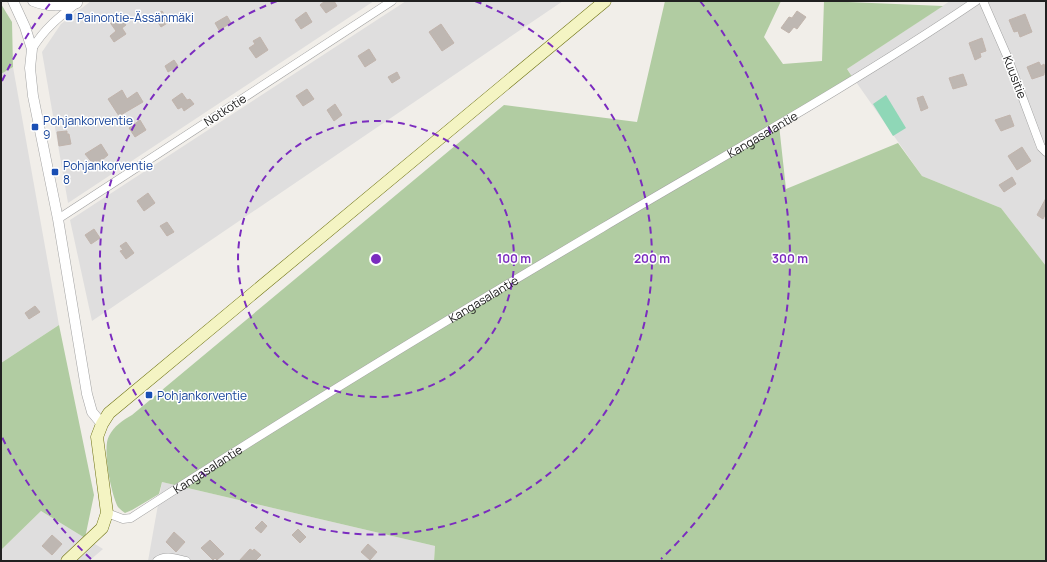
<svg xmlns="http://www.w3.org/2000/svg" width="1047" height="562" font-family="Manrope,sans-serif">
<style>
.residential{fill:#dfdede}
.forest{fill:#b1cca2}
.pitch{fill:#8fd7b7}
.building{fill:#beb7b2;stroke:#c1b4ac}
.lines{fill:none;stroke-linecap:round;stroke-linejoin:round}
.minor-casing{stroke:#a2a2a2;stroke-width:9}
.tertiary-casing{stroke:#a2a2a2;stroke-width:11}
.secondary-casing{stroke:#6c7110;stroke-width:13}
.minor{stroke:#fff;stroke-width:8}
.tertiary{stroke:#fff;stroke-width:10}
.secondary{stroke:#f4f4c3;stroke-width:12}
.ring{fill:none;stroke:#7b2cbf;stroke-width:2;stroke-dasharray:7 5}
.transit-dot{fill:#1a4fb4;stroke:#fff;stroke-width:1.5}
.labels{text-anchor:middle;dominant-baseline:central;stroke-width:3;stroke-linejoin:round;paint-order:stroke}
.transit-label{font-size:12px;fill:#164399;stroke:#fff;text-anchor:start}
.street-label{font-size:12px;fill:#212121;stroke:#fff}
.centre{fill:#7b2cbf;stroke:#fff;stroke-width:2}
.ring-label{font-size:12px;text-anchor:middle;font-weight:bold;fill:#7b2cbf;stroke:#fff;stroke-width:3;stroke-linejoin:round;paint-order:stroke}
</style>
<rect width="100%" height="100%" fill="#f1eee9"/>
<path class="residential" d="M91,1H374L68,203L42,52L61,24Z
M406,1H563L92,321L70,220Z
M950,1H1046V266L1001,208L922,176L847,69Z
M13,67L59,325L1,363V74Z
M162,482L435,546L434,561H148Z
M41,511L103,549L89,561H1V550Z"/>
<path class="forest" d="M665,1H781L764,37L783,64L822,61L824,1L943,6L847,69L853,78L779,125L786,189L898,143L922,176L1001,208L1046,266V561H434L435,546L162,482L159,494L132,510L125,513C122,511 120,509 118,507C111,494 102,448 109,436C114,426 123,420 132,415L504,105L637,122Z
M1,4L12,22L13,67L1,74Z
M59,325L94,495L85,538L41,511L1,550V363Z"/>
<path class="pitch" d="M886,95L906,128L893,136L873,104Z"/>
<path class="building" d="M325,1H334L337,6L326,13L320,5Z
M162,11L169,22L161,27L154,16Z
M797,11L806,17L797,29L794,27L789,33L781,28L789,17L792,18Z
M306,12L312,22L301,29L295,20Z
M119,14L126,25L122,28L126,34L114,42L110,36L116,31L109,21Z
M1025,14L1032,32L1020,37L1018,31L1014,32L1009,20Z
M227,16L231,23L219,30L215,23Z
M441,24L454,43L442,51L429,32Z
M260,37L268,50L256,58L249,48L255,44L253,41Z
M982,38L986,51L980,53L981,57L975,60L969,43Z
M369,49L376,60L365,67L358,56Z
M174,60L178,66L168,72L165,66Z
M1039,62L1041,66L1044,64L1046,72L1044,73V75L1032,79L1027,67Z
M397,72L400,78L392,83L388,77Z
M963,74L967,85L953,89L949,78Z
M307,89L314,99L303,106L296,96Z
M122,90L127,99L137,92L143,102L119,116L108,99Z
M182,93L187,100L190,99L194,104L184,111L182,107L178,109L172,100Z
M923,96L928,108L921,111L917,98Z
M335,104L342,115L334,121L327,110Z
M1010,115L1014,126L1001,131L995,120Z
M140,120L146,130L135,137L129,128Z
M67,131V134H69L71,144L59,146L57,132Z
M101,144L108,155L95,166L85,154Z
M1022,147L1031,161L1017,170L1008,156Z
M1012,177L1016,184L1004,192L999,185Z
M148,193L155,203L144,211L137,201Z
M1046,198V213L1043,219L1037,215Z
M167,222L174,232L167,236L160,226Z
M94,229L100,238L91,244L85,235Z
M126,242L134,253L126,259L120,251L123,250L120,246Z
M35,306L40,312L29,319L25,313Z
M262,521L267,526L261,533L255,528Z
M298,529L306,537L300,543L292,535Z
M174,532L185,542L176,552L166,542Z
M52,535L62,544L52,555L42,546Z
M210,540L224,554L217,560L215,558L213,560L201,548Z
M368,544L377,552L370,560L361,552Z
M250,549L253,551L254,549L261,555L255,561H239Z"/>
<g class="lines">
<g class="minor-casing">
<g id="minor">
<path d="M983,1L1007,56L1041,147L1046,152"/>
<path d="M32,49C44,29 59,17 77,3"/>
<path d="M58,219L392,1"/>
<path id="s1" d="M107,513L123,519L131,518C285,418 443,322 602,228C727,154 855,83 976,1"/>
<path d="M157,561C165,554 177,559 186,561"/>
</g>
</g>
<g class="tertiary-casing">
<path id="tertiary" d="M13,1L25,27L32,49L30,68L33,96L58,219L87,394L92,412L102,424
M33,1C48,7 61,6 77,3"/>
</g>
<g class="secondary-casing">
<path id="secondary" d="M67,561L102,528L107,513L97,437L102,424L109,413L605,1"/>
</g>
<use href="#minor" class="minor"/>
<use href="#tertiary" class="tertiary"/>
<use href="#secondary" class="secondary"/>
</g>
<g class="ring">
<circle cx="376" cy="259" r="138"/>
<path d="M475 1A276 276 0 1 1 277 1"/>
<path d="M91 559A414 414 0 0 1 2 437M2 81A414 414 0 0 1 52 1M700 1A414 414 0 0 1 661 559"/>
</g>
<g class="transit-dot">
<rect x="65" y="13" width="8" height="8" rx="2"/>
<rect x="31" y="123" width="8" height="8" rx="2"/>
<rect x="51" y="168" width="8" height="8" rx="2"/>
<rect x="145" y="391" width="8" height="8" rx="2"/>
</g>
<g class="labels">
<g class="transit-label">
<text x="77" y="17">Painontie-Ässänmäki</text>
<text x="43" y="120">Pohjankorventie<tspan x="43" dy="14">9</tspan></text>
<text x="63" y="165">Pohjankorventie<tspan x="63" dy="14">8</tspan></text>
<text x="157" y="395">Pohjankorventie</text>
</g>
<g class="street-label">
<text transform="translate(1015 77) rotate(69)">Kuusitie</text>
<text transform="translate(225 110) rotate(-33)">Notkotie</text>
<text stroke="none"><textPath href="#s1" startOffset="764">Kangasalantie</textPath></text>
<text stroke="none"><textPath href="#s1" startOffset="440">Kangasalantie</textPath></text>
<text stroke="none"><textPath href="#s1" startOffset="116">Kangasalantie</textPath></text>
</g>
</g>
<circle cx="376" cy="259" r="6" class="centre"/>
<g class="ring-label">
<text x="514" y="263">100 m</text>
<text x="652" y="263">200 m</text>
<text x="790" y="263">300 m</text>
</g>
<rect width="1047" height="562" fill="none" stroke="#212121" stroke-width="4"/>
</svg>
